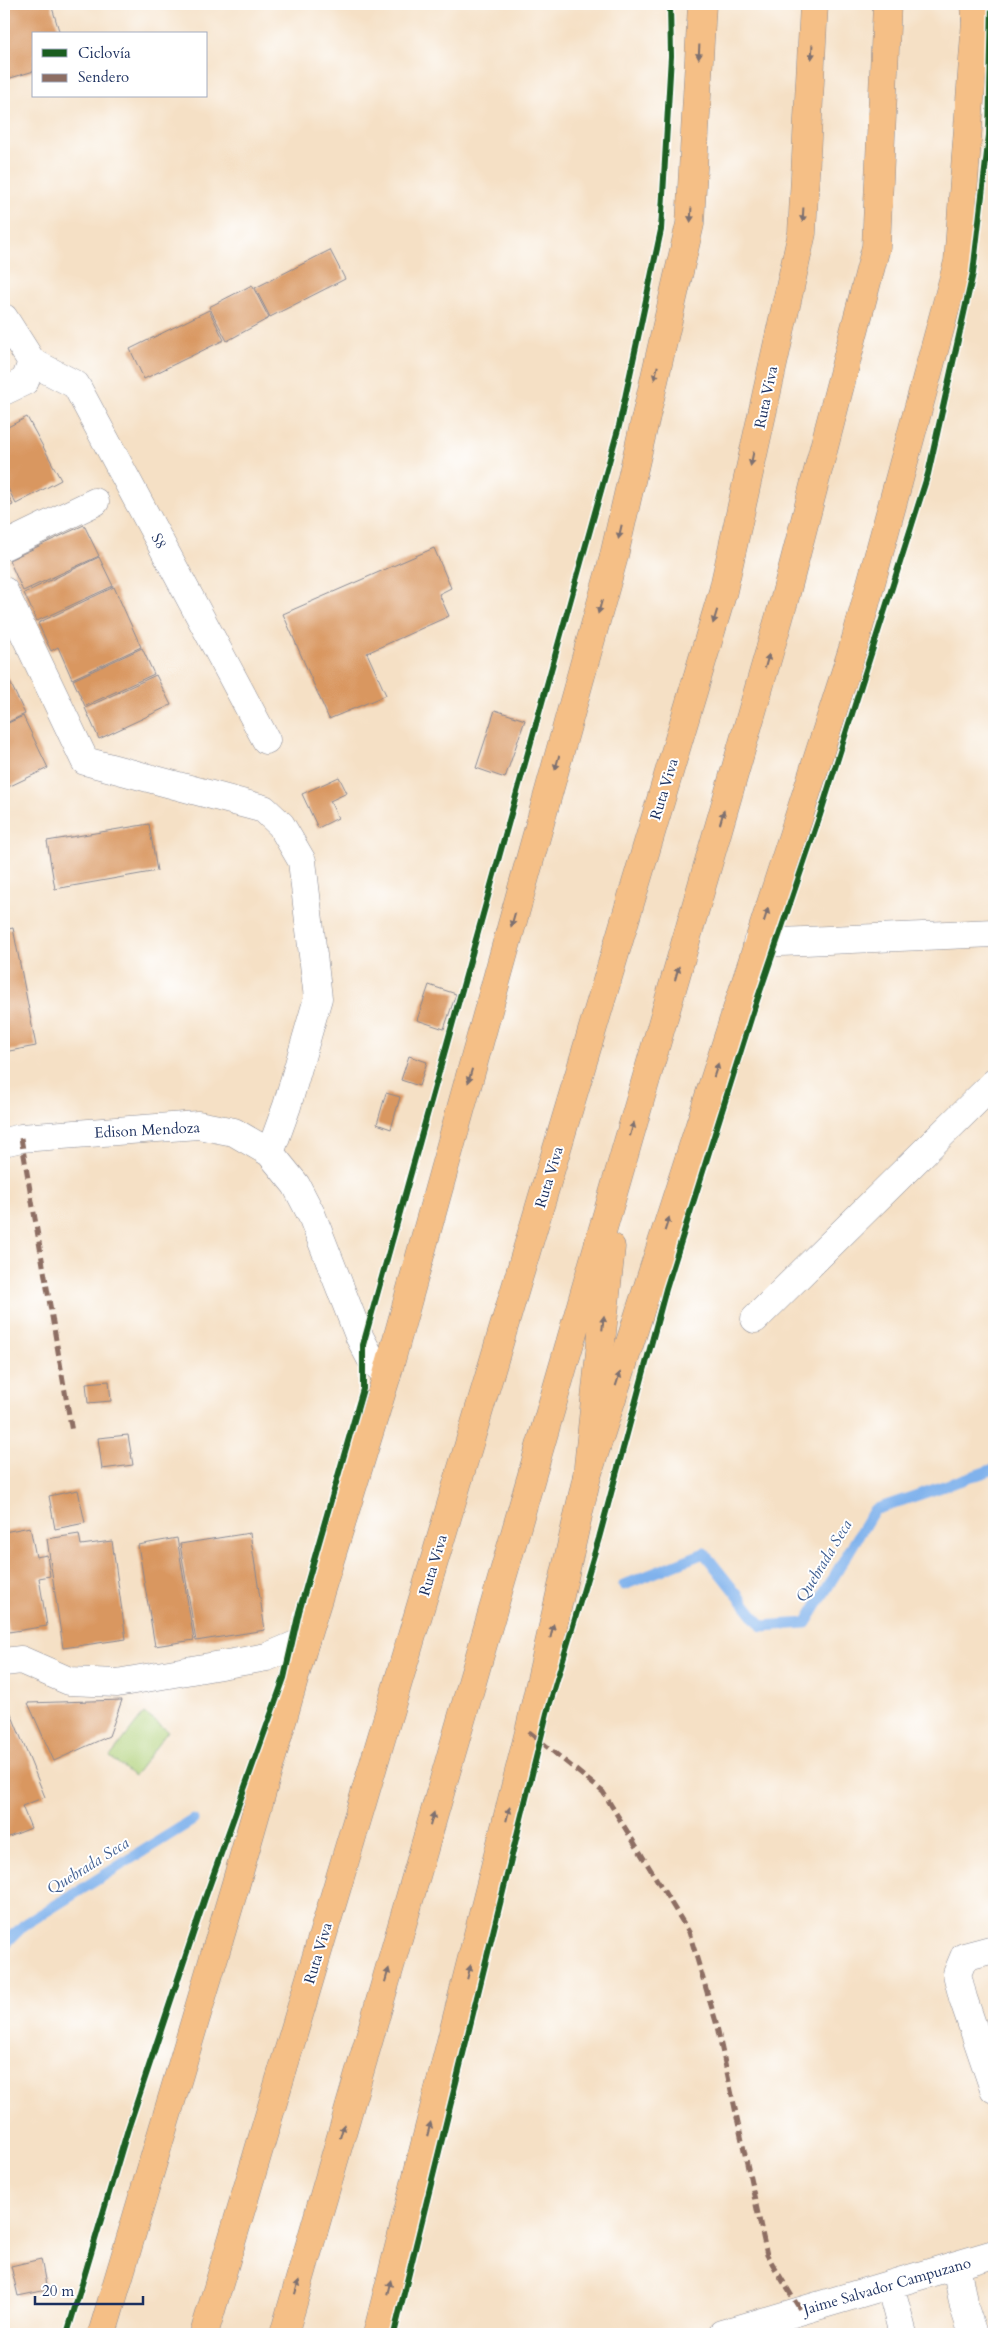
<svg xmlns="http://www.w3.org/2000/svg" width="998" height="2338" font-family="Cardo,serif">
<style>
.green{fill:#afd078;stroke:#65806b}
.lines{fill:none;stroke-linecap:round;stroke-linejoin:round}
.stream{stroke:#80b2ec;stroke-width:11}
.building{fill:#d99760}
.minor-casing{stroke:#888892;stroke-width:29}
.major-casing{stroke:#888892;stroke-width:29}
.highway-casing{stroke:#888892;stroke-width:29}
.minor{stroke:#fff;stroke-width:28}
.major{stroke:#f5bf86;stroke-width:28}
.highway{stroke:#f5bf86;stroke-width:28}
.quiet{stroke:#8d6e63;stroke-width:5;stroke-dasharray:10 5;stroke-linecap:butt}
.cycleway-casing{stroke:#fff;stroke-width:9}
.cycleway{stroke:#1b5e20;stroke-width:6}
.oneway{fill:#7d7070}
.labels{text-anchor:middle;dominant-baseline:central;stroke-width:4;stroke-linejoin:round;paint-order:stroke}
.street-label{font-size:15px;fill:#1b2f5e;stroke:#fff}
.water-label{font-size:16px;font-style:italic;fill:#3e5d90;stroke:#fff}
</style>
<rect width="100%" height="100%" fill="#fff"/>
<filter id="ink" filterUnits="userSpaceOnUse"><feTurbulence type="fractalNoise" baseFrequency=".02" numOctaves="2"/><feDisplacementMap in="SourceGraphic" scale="10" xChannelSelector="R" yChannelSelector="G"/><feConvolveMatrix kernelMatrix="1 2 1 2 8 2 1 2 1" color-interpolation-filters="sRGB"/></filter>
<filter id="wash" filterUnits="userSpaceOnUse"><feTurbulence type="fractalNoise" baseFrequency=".0096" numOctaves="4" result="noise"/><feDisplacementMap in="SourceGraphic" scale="20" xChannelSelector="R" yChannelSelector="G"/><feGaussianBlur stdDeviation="1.12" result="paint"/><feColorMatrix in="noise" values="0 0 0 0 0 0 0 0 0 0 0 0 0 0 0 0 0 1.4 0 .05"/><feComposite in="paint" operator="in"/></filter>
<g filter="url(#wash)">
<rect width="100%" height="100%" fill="#f5e0c5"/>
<path class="green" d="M144,1713L168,1731L134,1776L110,1757Z"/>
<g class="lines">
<path class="stream" d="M624,1585L704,1553L762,1626L806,1623L874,1510L994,1469
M4,1945L24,1925L193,1820"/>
</g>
<g id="blocks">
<path class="building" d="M4,4H51L60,34H34V71L4,80Z
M330,250L345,279L270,317L255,288Z
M252,285L269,318L227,341L209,307Z
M209,310L224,340L144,379L130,349Z
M27,417L61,480L16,504L4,481V429Z
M4,487L13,505L4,509Z
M84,525L99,556L23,591L9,560Z
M434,548L451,588L439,594L449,616L367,653L386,695L329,719L283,614Z
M99,557L113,586L37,621L24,593Z
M114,587L141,647L72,679L58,647L51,651L38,623Z
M142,648L154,674L85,706L73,680Z
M4,669L25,714L4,724Z
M156,675L171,705L99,739L85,708Z
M495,710L525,720L505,778L476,768Z
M23,716L48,768L4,789V725Z
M339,777L347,793L330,801L338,818L318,828L302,794Z
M149,824L157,871L55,889L47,841Z
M13,928L36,1046L4,1052V930Z
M429,985L456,994L444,1029L417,1020Z
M409,1056L427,1062L419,1086L401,1080Z
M386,1093L400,1097L391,1129L377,1124Z
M109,1381L111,1401L88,1403L86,1383Z
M128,1435L133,1465L102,1469L98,1438Z
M78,1490L85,1523L55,1529L49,1496Z
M30,1527L36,1557L47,1555L50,1576L39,1578L47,1626L9,1632L4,1600V1532Z
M250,1533L265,1630L196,1641L180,1544Z
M79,1534L81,1545L112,1541L126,1639L63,1648L47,1539Z
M177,1538L194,1640L155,1646L138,1545Z
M122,1700L109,1736L54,1761L28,1703Z
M10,1711L45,1797L22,1806L31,1828L4,1839V1713Z
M41,2259L47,2290L18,2296L11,2266Z"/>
</g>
</g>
<g filter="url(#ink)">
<use href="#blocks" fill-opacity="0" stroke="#888892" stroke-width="1"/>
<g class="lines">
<g class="minor-casing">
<path id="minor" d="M976,20L994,12
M4,318L32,362L76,385L266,740
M4,391L25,381L32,362
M4,546L95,502
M4,591L85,761L264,809L281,825L302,861L318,998L287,1106L270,1153
M757,943L994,933
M4,1142L21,1138L198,1125L234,1132L270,1153L296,1185L312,1216L359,1336L371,1359L387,1375
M755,1319L994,1083
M4,1662L21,1660L69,1681L117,1683L267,1657L305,1641
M994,1949L964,1957L957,1974L963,1998L994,2089
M956,2265L964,2307L973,2334
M890,2285L903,2334
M722,2334L994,2254"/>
</g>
<g class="major-casing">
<path id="major" d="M102,2334L236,1883L305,1641L387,1375L613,560L690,224L702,4
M377,2334L529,1732L587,1476L855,642L958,262L976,20L975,4"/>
</g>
<g class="highway-casing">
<path id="highway" d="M587,1476L611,1247
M204,2334L723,591L802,233L814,4
M284,2334L784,601L876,247L887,4"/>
</g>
<use href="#minor" class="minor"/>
<use href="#major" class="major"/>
<use href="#highway" class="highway"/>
<path class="quiet" d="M21,1138L72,1432
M529,1732L603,1792L689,1932L716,2022L767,2255L801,2311"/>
<g class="cycleway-casing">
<path id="cycleway" d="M67,2334L128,2129L205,1898L284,1678L299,1612L363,1389V1345L619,426L661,230L671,56L670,4
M394,2334L547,1713L599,1538L666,1289L753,1012L820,815L928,474L973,273L989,135L992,4"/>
</g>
<use href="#cycleway" class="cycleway"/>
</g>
<defs><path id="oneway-solid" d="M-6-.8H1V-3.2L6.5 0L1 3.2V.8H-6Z" transform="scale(1.25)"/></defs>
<g class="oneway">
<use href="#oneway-solid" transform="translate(699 52) rotate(93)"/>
<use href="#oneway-solid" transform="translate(812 52) rotate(93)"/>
<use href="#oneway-solid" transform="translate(691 215) rotate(93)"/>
<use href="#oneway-solid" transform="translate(803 215) rotate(93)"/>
<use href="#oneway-solid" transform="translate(656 373) rotate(103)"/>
<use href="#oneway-solid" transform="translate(752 459) rotate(102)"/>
<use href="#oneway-solid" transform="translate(620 532) rotate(103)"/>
<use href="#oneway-solid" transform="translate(600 607) rotate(106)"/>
<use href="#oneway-solid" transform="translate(715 617) rotate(107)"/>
<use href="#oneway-solid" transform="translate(767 661) rotate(-74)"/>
<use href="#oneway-solid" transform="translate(557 763) rotate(106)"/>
<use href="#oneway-solid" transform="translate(722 817) rotate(-74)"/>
<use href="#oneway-solid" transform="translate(766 915) rotate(-72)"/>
<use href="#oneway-solid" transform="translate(513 920) rotate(106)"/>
<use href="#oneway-solid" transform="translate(677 973) rotate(-74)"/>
<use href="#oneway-solid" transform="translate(716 1070) rotate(-72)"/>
<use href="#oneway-solid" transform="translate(470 1076) rotate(106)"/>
<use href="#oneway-solid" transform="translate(632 1129) rotate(-74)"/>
<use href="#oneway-solid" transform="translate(667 1224) rotate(-72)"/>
<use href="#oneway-solid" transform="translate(603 1323) rotate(-84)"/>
<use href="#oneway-solid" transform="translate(618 1379) rotate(-72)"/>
<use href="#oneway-solid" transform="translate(552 1631) rotate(-77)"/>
<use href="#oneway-solid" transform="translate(508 1814) rotate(-76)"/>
<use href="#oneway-solid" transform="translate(432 1819) rotate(-74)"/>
<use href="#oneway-solid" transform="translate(469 1972) rotate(-76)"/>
<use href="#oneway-solid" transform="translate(387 1975) rotate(-74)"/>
<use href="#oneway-solid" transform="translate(429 2129) rotate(-76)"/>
<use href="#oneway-solid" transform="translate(342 2131) rotate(-74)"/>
<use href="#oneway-solid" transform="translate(297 2287) rotate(-74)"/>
<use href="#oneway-solid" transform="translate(389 2287) rotate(-76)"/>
</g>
</g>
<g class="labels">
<g class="street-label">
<text transform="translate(766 397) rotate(-78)">Ruta Viva</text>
<text transform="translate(159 541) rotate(62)">S8</text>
<text transform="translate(664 789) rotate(-73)">Ruta Viva</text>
<text transform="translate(147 1130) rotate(-3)">Edison Mendoza</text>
<text transform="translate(549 1177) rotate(-73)">Ruta Viva</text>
<text transform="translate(433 1565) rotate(-73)">Ruta Viva</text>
<text transform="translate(318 1953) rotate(-73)">Ruta Viva</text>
<text transform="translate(887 2286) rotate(-16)">Jaime Salvador Campuzano</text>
</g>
<g class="water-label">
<text transform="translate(824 1561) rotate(-59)">Quebrada Seca</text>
<text transform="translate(88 1866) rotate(-32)">Quebrada Seca</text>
</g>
</g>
<rect width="998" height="2338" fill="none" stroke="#fff" stroke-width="20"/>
<rect x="32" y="32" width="175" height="65" fill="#ffffff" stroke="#a4acbf"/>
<rect x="42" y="49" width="25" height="8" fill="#1b5e20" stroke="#a4acbf"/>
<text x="78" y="58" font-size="15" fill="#1b2f5e">Ciclovía</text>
<rect x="42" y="74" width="25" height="8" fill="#8d6e63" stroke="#a4acbf"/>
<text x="78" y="82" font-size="15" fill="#1b2f5e">Sendero</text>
<path d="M35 2296v8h108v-8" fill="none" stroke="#1b2f5e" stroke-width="2.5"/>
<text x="42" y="2296" font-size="15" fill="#1b2f5e" stroke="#ffffff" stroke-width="4" paint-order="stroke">20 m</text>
</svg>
